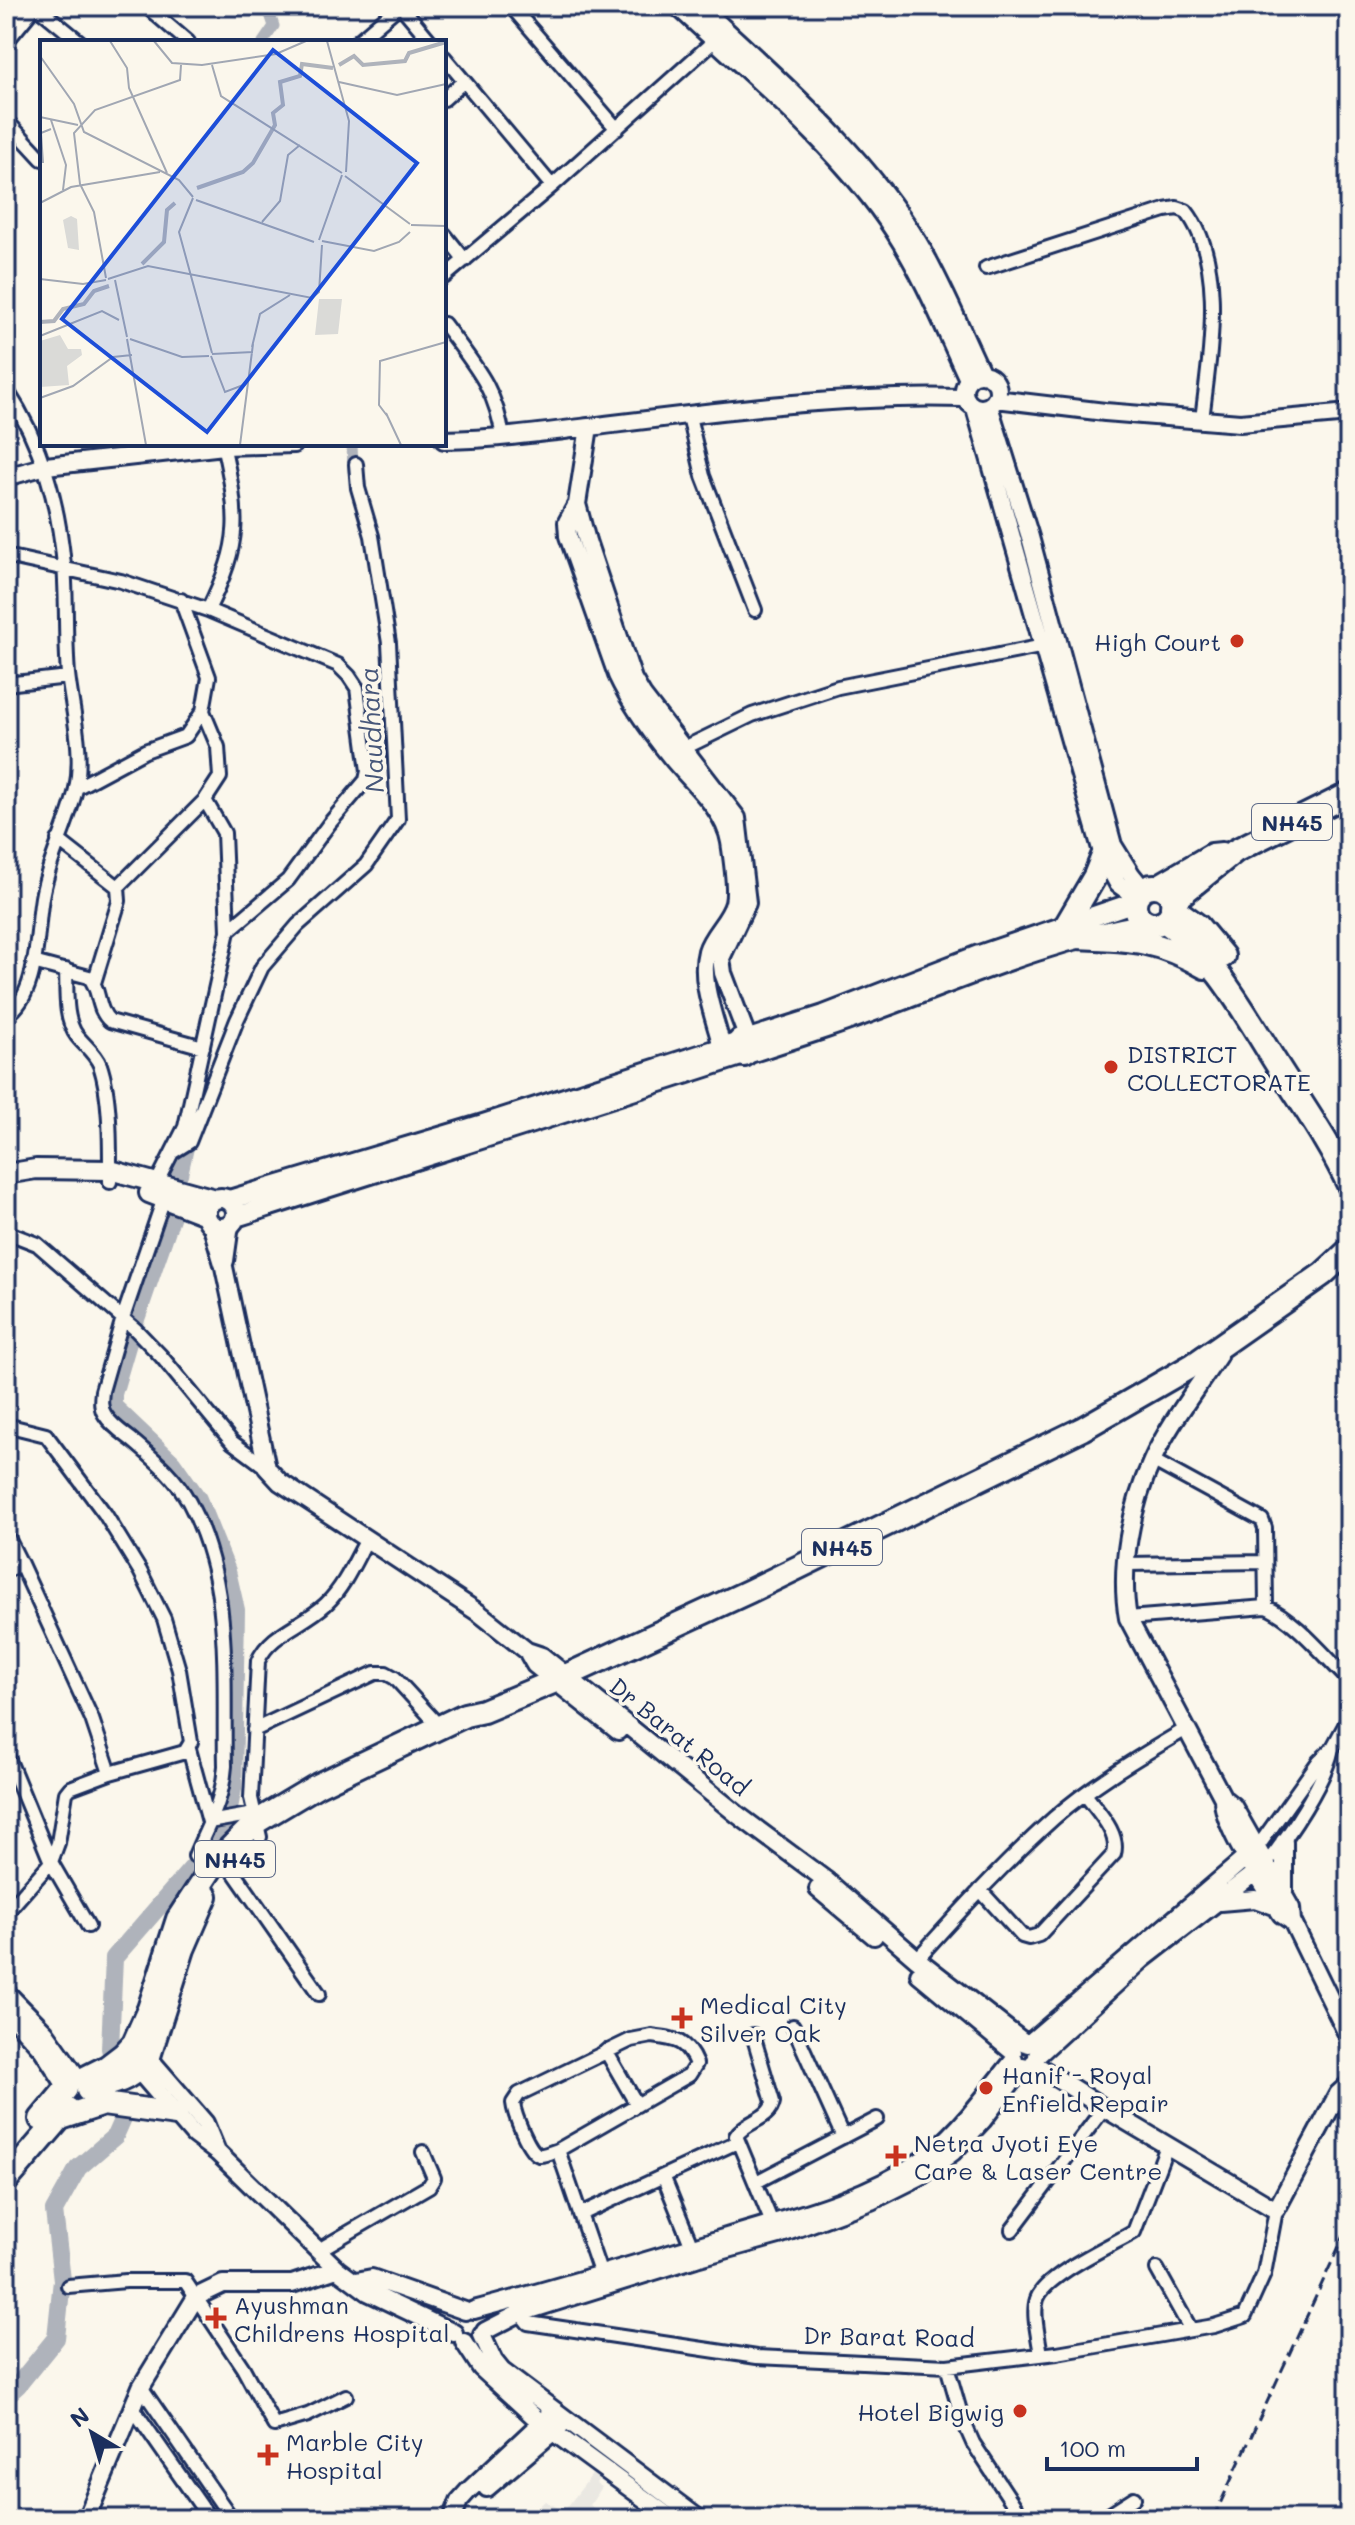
<svg xmlns="http://www.w3.org/2000/svg" width="1355" height="2525" font-family="Mali,sans-serif">
<style>
.built{fill:#eae8e2}
.lines{fill:none;stroke-linecap:round;stroke-linejoin:round}
.canal{stroke:#afb3bb;stroke-width:11}
.river{stroke:#afb3bb;stroke-width:18}
.street-casing{stroke:#1b2f5e;stroke-width:18}
.secondary-casing{stroke:#1b2f5e;stroke-width:22}
.primary-casing{stroke:#1b2f5e;stroke-width:24}
.highway-casing{stroke:#1b2f5e;stroke-width:28}
.street{stroke:#fbf7ec;stroke-width:12}
.secondary{stroke:#fbf7ec;stroke-width:16}
.primary{stroke:#fbf7ec;stroke-width:18}
.highway{stroke:#fbf7ec;stroke-width:22}
.rail{stroke:#1b2f5e;stroke-width:3;stroke-dasharray:12 6;stroke-linecap:butt}
.poi-dot{fill:#c8321e;stroke:#fbf7ec;stroke-width:3}
.labels{text-anchor:middle;dominant-baseline:central;stroke-width:7;stroke-linejoin:round;paint-order:stroke}
.shield{fill:#fbf7ec;stroke:#5e6b89;stroke-width:2}
.shield-label{font-size:22px;font-weight:bold;fill:#1b2f5e}
.poi-label{font-size:24px;fill:#1b2f5e;stroke:#fbf7ec;text-anchor:start}
.street-label{font-size:24px;fill:#1b2f5e;stroke:#fbf7ec}
.water-label{font-size:26px;font-style:italic;fill:#47577a;stroke:#fbf7ec}
.inset-river{fill:none;stroke:#afb3bb;stroke-width:4}
.inset-road{fill:none;stroke:#a1a7b3;stroke-width:2}
.view{fill:#1d4ed8;fill-opacity:0.15;stroke:#1d4ed8;stroke-width:4}
.inset-edge{fill:none;stroke:#1b2f5e;stroke-width:4}
</style>
<rect width="100%" height="100%" fill="#fbf7ec"/>
<filter id="ink" filterUnits="userSpaceOnUse"><feTurbulence type="fractalNoise" baseFrequency=".0125" numOctaves="2"/><feDisplacementMap in="SourceGraphic" scale="16" xChannelSelector="R" yChannelSelector="G"/><feConvolveMatrix kernelMatrix="1 2 1 2 8 2 1 2 1" color-interpolation-filters="sRGB"/></filter>
<g filter="url(#ink)">
<path class="built" d="M594,2472L601,2476L596,2483L602,2487L590,2505L606,2519H526L545,2501L564,2511Z"/>
<g class="lines">
<path class="canal" d="M263,42L274,26L267,6
M352,444L353,471"/>
<path class="river" d="M179,1174L186,1143
M136,1319L173,1212
M110,2049L114,1958L218,1838L228,1813L233,1788L236,1610L227,1571L198,1499L172,1462L113,1406V1394L130,1336
M6,2396L18,2385L56,2338L62,2280L54,2211L78,2168L115,2136L123,2118"/>
<g class="street-casing">
<path id="street" d="M36,6L80,42
M146,6L188,42
M401,6L431,42
M511,6L617,129
M357,42L399,6
M444,57L552,186
M444,99L464,81
M6,120L42,159
M444,234L465,260
M986,268L1165,210L1177,208L1186,211C1227,263 1209,358 1202,420
M444,277L552,186L714,41
M444,324C474,365 496,387 503,438
M6,389C42,444 58,501 64,565C67,601 65,638 68,674C72,711 84,751 76,789C68,824 50,857 43,892C35,930 41,993 6,1016
M689,416L703,476L755,610
M6,556L121,581L208,610L338,665L349,676L357,688L368,771L366,780L329,824L288,880L228,931
M208,610C242,540 239,518 223,444
M6,684L68,677
M203,711L218,747L220,777L205,800
M676,752L752,715L838,687L1044,646
M76,788L145,751L186,736L203,711L209,677L181,600
M58,840L118,887L119,901L94,983
M118,887L205,800L224,833L228,931L185,1127L156,1184
M33,962L89,977C101,990 96,1009 110,1021L203,1047
M66,970C67,990 64,1019 77,1036C85,1046 95,1053 100,1065C111,1097 110,1147 110,1182
M173,1152L189,1142L237,1020L262,967L298,925L366,865L398,819L389,643L372,536L358,488L356,464
M164,1198L123,1318L102,1391C101,1400 100,1408 105,1415C111,1425 123,1433 132,1440C154,1459 175,1476 189,1502C233,1583 223,1678 225,1766C222,1804 209,1822 195,1856
M6,1232L37,1244L135,1329L161,1356L232,1442L267,1468
M6,1425L46,1435L105,1514L140,1571L164,1619L179,1670L191,1742L185,1752L110,1773L70,1788L66,1793L58,1843L51,1862L6,1913
M1152,1460L1262,1520L1265,1528L1266,1607
M6,1534L21,1564L6,1571
M21,1564L92,1719L110,1773
M1126,1564L1264,1562
M1128,1618L1266,1607C1295,1619 1326,1658 1349,1680
M254,1730L375,1673H386L395,1678L440,1727
M189,1749L209,1822L254,1814
M6,1753L51,1862L88,1926
M260,1837L251,1798L258,1661C270,1633 304,1625 326,1604C344,1587 355,1561 367,1539
M1257,1848L1319,1761L1332,1749L1349,1718
M1266,1864C1289,1835 1324,1784 1332,1749
M229,1865L319,1994
M980,1890L1022,1936L1029,1938L1039,1935L1114,1854C1120,1833 1097,1811 1085,1794
M917,1959C961,1910 1005,1862 1054,1818C1094,1783 1141,1756 1186,1729
M793,2026L843,2137
M753,2035L773,2102C770,2120 745,2121 736,2136L772,2223
M652,2036C676,2039 686,2040 696,2064L689,2075L558,2150C552,2152 544,2156 539,2155C528,2152 514,2113 513,2103L519,2094L631,2040Z
M606,2051L637,2105
M558,2150L601,2275
M664,2178L692,2247
M756,2182L877,2119
M581,2214L737,2142
M1012,2230L1104,2108
M317,2251L429,2186L434,2178L423,2152
M1157,2269L1191,2330
M68,2286L126,2281H185L243,2368L274,2425L308,2415L346,2396
M520,2313L528,2323L757,2357L947,2366L1057,2353L1214,2326L1245,2316L1264,2274L1276,2210
M1041,2355C1039,2339 1032,2314 1037,2299C1045,2275 1112,2245 1134,2232L1167,2146
M947,2366L962,2418L973,2443L1023,2519
M141,2387L232,2519
M132,2407L210,2519
M1101,2519L1134,2498"/>
</g>
<g class="secondary-casing">
<path id="secondary" d="M677,6C750,74 840,148 894,231C924,277 945,330 968,379
M700,6C777,79 863,150 918,242C943,284 961,330 982,374
M6,39L33,6
M964 391a17 17 0 1 1 34 0a17 17 0 1 1-34 0Z
M996,399L1105,412L1240,423L1349,413
M989,406L1030,537L1113,845L1131,874L1143,889
M975,408L1103,856L1118,884L1136,897
M589,427L577,504L567,522L568,536L617,675C631,705 651,732 671,757C691,782 724,808 730,842C732,855 737,890 734,903C730,920 712,934 707,951C699,981 715,1018 722,1047
M444,440C493,439 540,433 589,427C710,412 842,394 964,398
M6,477L46,466L224,446L294,444
M577,504L587,541L633,679L643,696L737,818L747,903L721,958L723,973L748,1039
M211,1224L224,1267L267,1468L280,1482L479,1613L527,1651L542,1656L738,1815L827,1881L917,1959L1025,2043
M225,1261L230,1225
M1218,1347V1356C1197,1388 1167,1427 1152,1461C1131,1507 1119,1568 1128,1618L1223,1798L1233,1806L1291,1908L1292,1921L1349,2038
M527,1651L535,1665L618,1731
M1223,1799C1223,1829 1265,1887 1281,1914L1290,1920
M1284,1842V1892
M818,1889L874,1936
M1220,1902L1255,1899L1277,1907
M919,1974L1013,2052
M6,1992L45,2032L77,2077
M6,2010L42,2049L66,2086
M1028,2044L1257,1848
M141,2049L205,2123L217,2152
M1037,2056L1142,1960L1266,1864
M132,2063L194,2135L218,2153L337,2269L368,2292L454,2333
M1033,2063L1104,2108L1276,2210L1338,2094L1349,2084
M356,2281L372,2278L465,2311
M474,2310C557,2288 638,2263 720,2239C787,2218 859,2202 919,2162C957,2137 985,2095 1014,2060
M485,2331L520,2313L696,2258L779,2235L871,2201L921,2176L953,2152L983,2120L1023,2067
M482,2335L494,2361L502,2371L699,2519
M464,2342L481,2368L541,2423L672,2519
M487,2488L561,2425
M86,2519L141,2387L196,2297L223,2284H292L337,2269
M452,2519L459,2501L468,2491L548,2416"/>
</g>
<g class="primary-casing">
<path id="primary" d="M6,1174L36,1169L110,1170L215,1199
M149,1193L206,1215
M206 1213a15 15 0 1 1 30 0a15 15 0 1 1-30 0Z
M229,1200L483,1124L824,1015L979,955L1135,902
M236,1217C432,1154 630,1093 826,1028C934,992 1034,942 1148,923"/>
</g>
<g class="highway-casing">
<path id="highway" d="M1159,886L1212,855L1222,854
M1135 905a19 19 0 1 1 38 0a19 19 0 1 1-38 0Z
M1172,902L1235,851L1349,794
M1172,907L1198,926L1223,956
M1164,921C1218,958 1248,1020 1283,1074C1306,1110 1331,1146 1349,1185
M1065,927L1095,876L1103,856
M1076,937C1130,939 1156,939 1205,967
M740,1041L744,1055
M83,2079L107,2067L124,2054L134,2043L149,2009L178,1919L214,1864L256,1822L318,1785L465,1715L483,1711L555,1681L750,1591L1082,1429L1193,1365L1323,1274L1349,1250
M88,2090C115,2082 132,2081 149,2056L183,1949L206,1896
M61,2118L103,2104L176,2114
M41,2119L66,2089
M6,2181L68,2109"/>
</g>
<use href="#street" class="street"/>
<use href="#secondary" class="secondary"/>
<use href="#primary" class="primary"/>
<use href="#highway" class="highway"/>
<path class="rail" d="M1213,2519L1349,2225"/>
</g>
</g>
<g class="poi-dot">
<circle cx="1237" cy="641" r="8"/>
<circle cx="1111" cy="1067" r="8"/>
<path d="M678 2006h8v8h8v8h-8v8h-8v-8h-8v-8h8z"/>
<circle cx="986" cy="2088" r="8"/>
<path d="M892 2144h8v8h8v8h-8v8h-8v-8h-8v-8h8z"/>
<path d="M212 2306h8v8h8v8h-8v8h-8v-8h-8v-8h8z"/>
<circle cx="1020" cy="2411" r="8"/>
<path d="M264 2443h8v8h8v8h-8v8h-8v-8h-8v-8h8z"/>
</g>
<g class="labels">
<g class="shield">
<rect x="1252" y="804" width="80" height="36" rx="6"/>
<rect x="802" y="1529" width="80" height="36" rx="6"/>
<rect x="195" y="1841" width="80" height="36" rx="6"/>
</g>
<g class="shield-label">
<text x="1292" y="822">NH45</text>
<text x="842" y="1547">NH45</text>
<text x="235" y="1859">NH45</text>
</g>
<g class="poi-label">
<text x="1221" y="641" text-anchor="end">High Court</text>
<text x="1127" y="1053">DISTRICT<tspan x="1127" dy="28">COLLECTORATE</tspan></text>
<text x="700" y="2004">Medical City<tspan x="700" dy="28">Silver Oak</tspan></text>
<text x="1002" y="2074">Hanif - Royal<tspan x="1002" dy="28">Enfield Repair</tspan></text>
<text x="914" y="2142">Netra Jyoti Eye<tspan x="914" dy="28">Care &amp; Laser Centre</tspan></text>
<text x="234" y="2304">Ayushman<tspan x="234" dy="28">Childrens Hospital</tspan></text>
<text x="1004" y="2411" text-anchor="end">Hotel Bigwig</text>
<text x="286" y="2441">Marble City<tspan x="286" dy="28">Hospital</tspan></text>
</g>
<g class="street-label">
<text transform="translate(680 1736) rotate(39)">Dr Barat Road</text>
<text transform="translate(889 2336) rotate(1)">Dr Barat Road</text>
</g>
<g class="water-label">
<text transform="translate(371 730) rotate(-93)">Naudhara</text>
</g>
</g>
<g transform="translate(40 40)">
<rect width="406" height="406" fill="#fbf7ec"/>
<path d="M31,176L37,179L39,210L28,208L23,180ZM279,259H302L298,294L275,295ZM20,295L28,309H41L42,315L27,326L29,345L0,347V301Z" fill="#dadad7"/>
<path class="inset-river" d="M299,25L314,16L323,25L365,21L369,13L406,2M157,148L203,132L213,123L235,85L233,73L243,65L240,42L260,36L262,24L293,28M102,224L124,202L127,170L135,163M0,282L14,281L23,269L44,264L54,251L69,246"/>
<path class="inset-road" d="M70,1L87,28L89,48L127,133M114,1L132,23L162,25L236,14L266,1M287,1L309,81L306,132M0,16L34,64L44,92L139,140L153,157M172,25L181,56L302,133M299,42L357,55L406,44M0,77L38,85M11,80L26,125L23,150M3,123L1,93L11,89M305,136L370,184M153,158L139,192L172,313M156,160L274,202M0,163L31,147L120,132M222,182L240,161L248,115L260,105M371,185L406,186M279,200L302,135M282,201L334,211L359,202L370,192M66,238L54,172L40,144L34,93L55,70L140,40L141,25M0,239L43,244L66,240M68,239L108,226L272,258L279,252L282,205M75,240L87,297M0,296L62,271L79,280M87,299L106,405M90,299L142,317L169,316M212,307L220,274L250,255M172,314L213,312M171,316L185,352L206,344M0,358L33,346L73,317L92,315M346,373L361,405M348,377L339,365L340,321L406,302M200,405L213,304"/>
<path class="view" d="M233,10L377,123L167,392L22,279Z"/>
<rect width="406" height="406" class="inset-edge"/>
</g>
<rect width="1355" height="2525" fill="none" stroke="#fbf7ec" stroke-width="32"/>
<rect x="16" y="16" width="1323" height="2493" fill="none" stroke="#1b2f5e" stroke-width="3" filter="url(#ink)"/>
<g transform="translate(92 2433) rotate(322)" stroke="#fbf7ec" stroke-width="6" paint-order="stroke">
<path d="M0-6L14 30L0 20L-14 30Z" fill="#1b2f5e"/>
<text y="-12" font-size="22" font-weight="bold" text-anchor="middle" fill="#1b2f5e">N</text>
</g>
<path d="M1047 2457v12h150v-12" fill="none" stroke="#1b2f5e" stroke-width="4"/>
<text x="1059" y="2457" font-size="24" fill="#1b2f5e" stroke="#fbf7ec" stroke-width="6" paint-order="stroke">100 m</text>
</svg>
